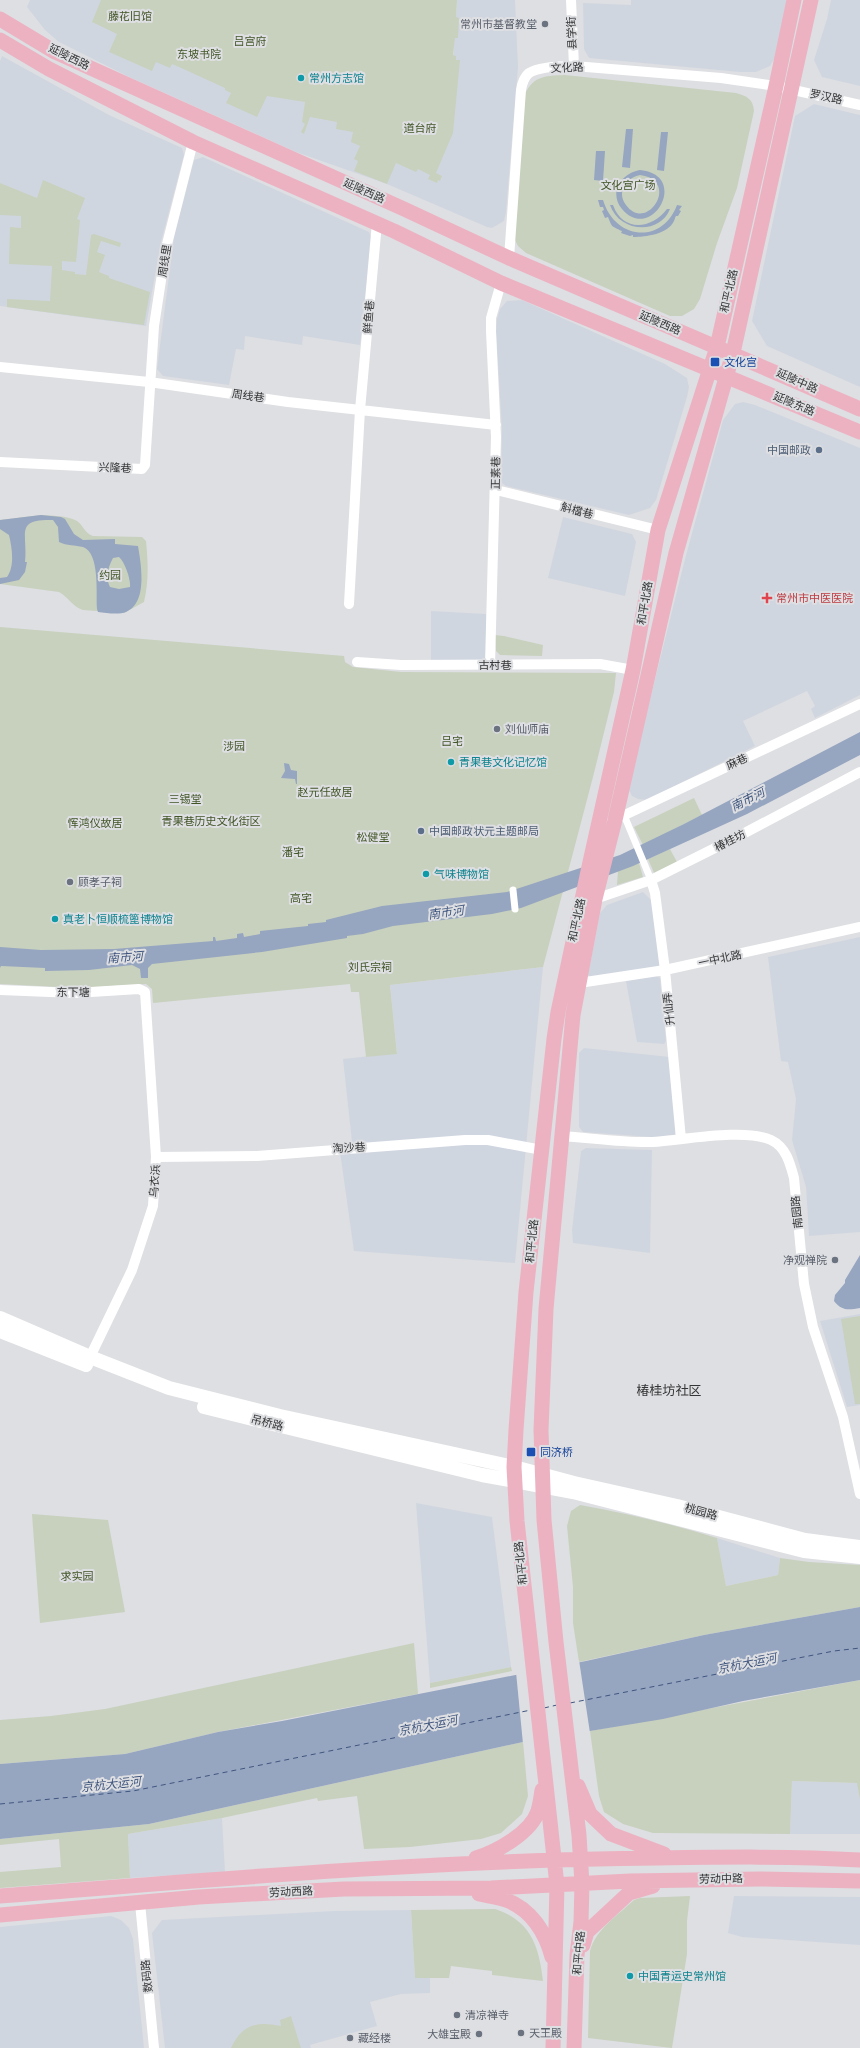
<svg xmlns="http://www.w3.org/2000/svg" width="860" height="2048" font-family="'Source Sans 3','Noto Sans SC',sans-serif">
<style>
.built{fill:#d0d6e0}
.green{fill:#c8d1be}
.water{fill:#96a5c0;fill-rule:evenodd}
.pier{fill:#dedfe2}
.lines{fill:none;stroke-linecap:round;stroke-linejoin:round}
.ferry{stroke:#40567f;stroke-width:1;stroke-dasharray:5 4;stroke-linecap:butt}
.pedestrian{stroke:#fff;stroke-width:7}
.minor{stroke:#fff;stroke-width:10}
.secondary{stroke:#fff;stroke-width:14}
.primary{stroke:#ecb2c2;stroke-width:15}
.worship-dot{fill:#6b7280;stroke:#dedfe2;stroke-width:1.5}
.culture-dot{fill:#0f9aa8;stroke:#dedfe2;stroke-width:1.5}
.transit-dot{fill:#1a4fb4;stroke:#dedfe2;stroke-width:1.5}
.service-dot{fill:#5c6f8a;stroke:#dedfe2;stroke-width:1.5}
.health-dot{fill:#e0444e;stroke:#dedfe2;stroke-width:1.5}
.labels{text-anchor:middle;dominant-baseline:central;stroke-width:4;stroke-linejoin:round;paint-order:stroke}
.park-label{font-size:11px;fill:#425527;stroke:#dedfe2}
.worship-label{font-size:11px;fill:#5b616d;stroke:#dedfe2;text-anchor:start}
.street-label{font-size:11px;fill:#343536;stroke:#dedfe2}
.culture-label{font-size:11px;fill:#0d838f;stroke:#dedfe2;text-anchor:start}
.transit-label{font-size:11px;fill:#164399;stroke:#dedfe2;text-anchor:start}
.service-label{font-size:11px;fill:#4e5e75;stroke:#dedfe2;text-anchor:end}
.health-label{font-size:11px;fill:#be3a42;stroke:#dedfe2;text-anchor:start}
.water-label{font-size:12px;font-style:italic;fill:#40567f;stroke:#dedfe2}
.quarter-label{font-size:13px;fill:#343536;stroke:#dedfe2}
</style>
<rect width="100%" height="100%" fill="#dedfe2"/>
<path class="built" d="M30,0H102L122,35L170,63L453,60L457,0H515L518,67L506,212L504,221L492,228L487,227L387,184L296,152L127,76L59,42L45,30L27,7Z
M631,0H788L777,55L770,66L756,72H740L589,58L584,49L583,3L631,5Z
M831,0H860V86L822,77L814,60L827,19Z
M2,56L109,115L182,148L184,155L161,242L146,326L0,306V61Z
M814,104L860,115V387L767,346L752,321L795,116Z
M203,157L369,232L372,240L360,345L303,336L302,345L245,336L244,350L236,349L229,385L163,376L157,369L174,237L194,160Z
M522,300L665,364L687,378L689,387L687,397L656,500L650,508L629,515L506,486L502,483L501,478L502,430L496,332L497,319L500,309L507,301Z
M743,402L755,405L860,448V695L815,718L811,709L815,706L807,691L743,721L755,746L647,800L638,799L632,796L629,790L630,780L685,559L723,420L735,404Z
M563,517L632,534L636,542L625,596L548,578Z
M431,611L486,614L487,662H431Z
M643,892L653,902L661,968L592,979L588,975L600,913L607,905Z
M860,937V1232L809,1236L806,1187L792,1140L796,1099L788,1062L781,1061L768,957Z
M543,967L515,1263L354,1251L340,1152L353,1151L343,1059L397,1053L390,985Z
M656,976L660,978L666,1041L664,1044L637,1042L626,981Z
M584,1048L670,1057L676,1135L651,1137L583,1132L579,1127V1053Z
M586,1148L652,1150L650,1253L573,1243L572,1230L581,1151Z
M860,1314V1405L847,1407L820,1321Z
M416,1503L492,1517L511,1667L430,1683Z
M717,1538L780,1558L778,1575L726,1586Z
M792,1781L858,1783L860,1800V1834H790Z
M222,1818L225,1872L130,1878L128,1834Z
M734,1896L860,1897V1945L742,1937L728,1933Z
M411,1910L415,1977H430V1993L401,1994L370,2002L377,2026L310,2045L311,2048H165L152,1933L162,1920L334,1911Z
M111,1916L121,1920L129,1928L133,1939L144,2048H0V1927Z"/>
<path class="green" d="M101,0H457L456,17L459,18L458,38H455L453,55L456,56V60H460L453,133L436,173L442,176L440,181L438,180L437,183L428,179L430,175L418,169L416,172L396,163L387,184L354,171L358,161L354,159L360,146L351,142L353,132L336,129L337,122L310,117L304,134L301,132L305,124L302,122L305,102L267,96L257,117L226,103L231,93L225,90V88L179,67L172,64L170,68L156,62L152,71L109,52L117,34L92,22Z
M565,75L736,93C747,96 753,99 754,111L737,188L717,243L700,299L694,309L682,316H670L526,253L518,246L514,238L523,98C533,76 542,76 565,75Z
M43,180L85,198L77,219L80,220L76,262L62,261V270L75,272V274L86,275L91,235L94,234L121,243L120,247L101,241L97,252L105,255L99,272L109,276V278L150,292L144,325L7,307V299L50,301L52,266L9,264L10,227L21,228V216L0,215V183L37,198Z
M41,515C52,516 66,515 77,521C84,526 84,533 93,536L142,537L146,541C148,562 149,581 144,602L124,613L83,610C73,607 68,597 59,592L0,584V520Z
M0,627L344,656L345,662L353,667L401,672L616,673L614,692L594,773L543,967L390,985L397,1054L366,1057L359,992H351L350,984L153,1003L152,989L146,984L77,988L0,984Z
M495,635L504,636L543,645L542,656L500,655L496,651Z
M694,798L702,815L643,845L634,827Z
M670,849L678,864L655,875L648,859Z
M639,863L643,877L617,885L618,871Z
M860,1316V1404H855L841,1319Z
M580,1505C626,1513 672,1524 717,1538L726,1586L778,1575L780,1558L809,1562L860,1565V1607L704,1635L579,1662L573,1623V1587L567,1526L571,1511Z
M32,1514L108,1520L125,1612L40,1623Z
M414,1643L418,1694L218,1732L125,1754L0,1764V1720L51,1716L105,1709Z
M511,1667L512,1671L430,1688V1683Z
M860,1680V1800L857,1783L792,1781L790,1834L653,1833L623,1824L604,1812L599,1796L590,1731Z
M523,1742L528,1796L522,1814L501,1833L481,1839L410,1847L364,1849L357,1796L318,1801L317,1798L222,1818L128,1834L130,1878L0,1888V1872L61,1867L59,1839L0,1845V1839L149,1824Z
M690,1896L687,1921V1954L672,2048L588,2038L590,1951C596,1929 618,1915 634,1900L640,1898Z
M495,1909C531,1921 539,1946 543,1981L492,1975V1971L451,1966L449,1978H415L411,1910Z
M291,2016L301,2048H231C242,2024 257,2021 281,2026L280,2020Z"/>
<path class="water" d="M626,129H633L630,168L622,167Z
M661,132H668L664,171L657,170Z
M596,151H605L603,181L594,180Z
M640,170C691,175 651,244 622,209C608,192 622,173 640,170ZM640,175C681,180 647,234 626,205C616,192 626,178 640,175Z
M598,200H603C615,240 662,245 677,205L682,206L679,210L681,211L678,216H676C675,217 675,219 674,221C668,234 646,237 633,237V235L630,236L621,233L622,231C611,226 612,227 608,217L605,218L602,211L604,210L603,207H600Z
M610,205H613C623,233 652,229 667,209H670C659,236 619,232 610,205Z
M41,515L61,517L65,519L74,534L83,540L115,539V544L138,546C141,564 148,603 126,612C119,615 106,613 98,612L97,609C96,593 100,553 83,547C75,545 67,546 59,542L58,527L53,520C14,519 28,533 25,562H27L25,572L19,580L0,584V578L7,577C15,566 12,548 9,535L0,529V520ZM119,557C125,562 131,580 130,587L119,589L110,587C105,577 108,567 113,558Z
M860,732V755L747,814L633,866L521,908L492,914L393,926L363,934L347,936V938L262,952L152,964L148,968V978H141L140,969L132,965L89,970L45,971V968L1,966L0,968V947L41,950L114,949L213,941V937H215L216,941L237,938V934L243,933L244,937L260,934V931L308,926V924L326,922V920L382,906L507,892L620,855L684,824Z
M284,763L289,764L291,770L297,771V784H296L295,779L281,778L285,771Z
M860,1255V1308C848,1310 842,1311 834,1301L835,1295L845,1283V1280Z
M860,1607V1680L743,1701L663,1719L523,1742L149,1824L0,1839V1764L125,1754L218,1732L282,1721L586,1661L704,1635Z"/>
<path class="pier" d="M579,1660L590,1733L523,1744L516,1672Z"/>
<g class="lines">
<path class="ferry" d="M570,1703L834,1651L860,1648
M544,1708L557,1705
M0,1804L133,1791L531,1710"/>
<path class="pedestrian" d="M624,815L651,880
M513,890L515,909"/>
<path class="minor" d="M571,0L574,66
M509,258L521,90C522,84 524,77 529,73C539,67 562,66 574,66L721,78L776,86L860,105
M0,367L149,382L288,402L496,425
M0,462L142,469L145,465L154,326L166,248L193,142
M496,490L658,530
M349,604L360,410L377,223
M357,662L401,665L600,664L633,670
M490,665L496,437L491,331V318L501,283
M612,821L860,704
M651,880L655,893L665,970L681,1139
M595,899L651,880L739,836L860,772
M579,983L665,970L860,927
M0,990L75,993L139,989L145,992L156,1157L153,1206L132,1270L90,1357
M562,1136C592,1138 623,1143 653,1142C684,1140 745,1128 771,1140C786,1147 790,1163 794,1178L804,1284L813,1327L843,1417L860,1494
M156,1157L257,1156L465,1140H488L542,1150
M140,1903L154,2048"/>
<path class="secondary" d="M0,1318L90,1357L169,1388L280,1416L514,1467L574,1483L677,1506L805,1540L860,1547
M0,1331L86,1365
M204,1407L482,1475L573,1492L804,1551L860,1557"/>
<path class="primary" d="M0,19L55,52L404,209L509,258L860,409
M0,40L49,69L193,142L394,231L501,283L860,432
M578,1786L590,1814L611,1834L664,1854
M476,1858C496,1852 531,1833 538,1811C540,1804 541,1797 542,1790
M479,1894C488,1896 498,1897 506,1900C531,1909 546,1933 552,1957
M0,1896C219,1879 437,1860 657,1858C725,1857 792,1856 860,1860
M0,1915L199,1897L344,1889L491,1888L630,1881L760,1879L860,1881
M583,1945L587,1932L629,1893L653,1886
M553,2048L557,1885L517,1521L514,1467L516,1430L526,1292L554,1039L558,1012L590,862L633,670L658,530L717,347L776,86L794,0
M574,2048L577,1955L581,1922L582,1884L579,1835L556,1642L544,1520L541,1430L546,1309L573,1015L595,899L615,820L676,553L733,353L811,0"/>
</g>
<g class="worship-dot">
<circle cx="545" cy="24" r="4"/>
<circle cx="497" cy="729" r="4"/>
<circle cx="70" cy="882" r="4"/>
<circle cx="835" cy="1260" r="4"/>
<circle cx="457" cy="2015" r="4"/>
<circle cx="521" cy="2033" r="4"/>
<circle cx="479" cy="2034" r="4"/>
<circle cx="350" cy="2038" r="4"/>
</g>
<g class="culture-dot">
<circle cx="301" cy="78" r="4"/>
<circle cx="451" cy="762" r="4"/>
<circle cx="426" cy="874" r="4"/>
<circle cx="55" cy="919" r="4"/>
<circle cx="630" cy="1976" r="4"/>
</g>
<g class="transit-dot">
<rect x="710" y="357" width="10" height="10" rx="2"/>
<rect x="526" y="1447" width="10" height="10" rx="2"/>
</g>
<g class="service-dot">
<circle cx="819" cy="450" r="4"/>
<circle cx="421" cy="831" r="4"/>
</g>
<path class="health-dot" d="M765 592h4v4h4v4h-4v4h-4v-4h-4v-4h4z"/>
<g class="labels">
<g class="park-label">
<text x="130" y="16">藤花旧馆</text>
<text x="250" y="41">吕宫府</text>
<text x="199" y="54">东坡书院</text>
<text x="420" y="128">道台府</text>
<text x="628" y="185">文化宫广场</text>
<text x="110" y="575">约园</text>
<text x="452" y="741">吕宅</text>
<text x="234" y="746">涉园</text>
<text x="325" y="792">赵元任故居</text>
<text x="185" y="799">三锡堂</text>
<text x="211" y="821">青果巷历史文化街区</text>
<text x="95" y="823">恽鸿仪故居</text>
<text x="373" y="837">松健堂</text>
<text x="293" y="852">潘宅</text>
<text x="301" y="898">高宅</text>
<text x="370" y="967">刘氏宗祠</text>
<text x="77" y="1576">求实园</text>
</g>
<g class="worship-label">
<text x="537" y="24" text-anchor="end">常州市基督教堂</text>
<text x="505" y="729">刘仙师庙</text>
<text x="78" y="882">顾孝子祠</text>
<text x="827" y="1260" text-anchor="end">净观禅院</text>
<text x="465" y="2015">清凉禅寺</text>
<text x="529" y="2033">天王殿</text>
<text x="471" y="2034" text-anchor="end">大雄宝殿</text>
<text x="358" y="2038">藏经楼</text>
</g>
<g class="street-label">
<text transform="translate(572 33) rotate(-93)">县学街</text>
<text transform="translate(69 57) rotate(26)">延陵西路</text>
<text transform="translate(567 68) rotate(-3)">文化路</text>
<text transform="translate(826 97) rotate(12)">罗汉路</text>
<text transform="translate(364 191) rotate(24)">延陵西路</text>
<text transform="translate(165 261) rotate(-81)">周线里</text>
<text transform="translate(729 291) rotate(-77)">和平北路</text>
<text transform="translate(369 317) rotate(-85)">鲜鱼巷</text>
<text transform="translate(660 323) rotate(23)">延陵西路</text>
<text transform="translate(797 381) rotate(24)">延陵中路</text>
<text transform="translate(248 396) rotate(8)">周线巷</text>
<text transform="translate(794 404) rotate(23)">延陵东路</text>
<text transform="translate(115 468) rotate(2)">兴隆巷</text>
<text transform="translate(496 473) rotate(-89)">正素巷</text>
<text transform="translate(577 511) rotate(15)">斛檔巷</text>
<text transform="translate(645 603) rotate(-80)">和平北路</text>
<text x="495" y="665">古村巷</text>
<text transform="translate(737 762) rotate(-25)">麻巷</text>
<text transform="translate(730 841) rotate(-27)">椿桂坊</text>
<text transform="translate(577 920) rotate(-78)">和平北路</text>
<text transform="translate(720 959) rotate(-12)">一中北路</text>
<text x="73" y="992">东下塘</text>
<text transform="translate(669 1009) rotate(-96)">升仙弄</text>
<text transform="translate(349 1148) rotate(-3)">淘沙巷</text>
<text transform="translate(155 1181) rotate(-86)">乌衣浜</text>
<text transform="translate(797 1212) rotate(-96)">南园路</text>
<text transform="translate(532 1241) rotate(-84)">和平北路</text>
<text transform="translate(267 1423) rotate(14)">吊桥路</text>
<text transform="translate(701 1512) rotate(15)">桃园路</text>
<text transform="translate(521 1563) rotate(-96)">和平北路</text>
<text transform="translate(721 1879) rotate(-1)">劳动中路</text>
<text transform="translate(291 1892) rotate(-3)">劳动西路</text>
<text transform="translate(579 1953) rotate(-85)">和平中路</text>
<text transform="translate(147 1976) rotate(-96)">数码路</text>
</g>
<g class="culture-label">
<text x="309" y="78">常州方志馆</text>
<text x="459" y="762">青果巷文化记忆馆</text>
<text x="434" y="874">气味博物馆</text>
<text x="63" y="919">真老卜恒顺梳篦博物馆</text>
<text x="638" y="1976">中国青运史常州馆</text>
</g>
<g class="transit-label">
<text x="724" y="362">文化宫</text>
<text x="540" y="1452">同济桥</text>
</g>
<g class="service-label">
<text x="811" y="450">中国邮政</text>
<text x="429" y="831" text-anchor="start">中国邮政状元主题邮局</text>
</g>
<g class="health-label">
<text x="776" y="598">常州市中医医院</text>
</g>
<g class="water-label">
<text transform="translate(748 800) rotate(-27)">南市河</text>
<text transform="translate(446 913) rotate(-8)">南市河</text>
<text transform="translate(125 958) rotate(-4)">南市河</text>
<text transform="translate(747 1664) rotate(-11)">京杭大运河</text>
<text transform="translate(428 1726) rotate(-11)">京杭大运河</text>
<text transform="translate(111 1785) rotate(-6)">京杭大运河</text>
</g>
<g class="quarter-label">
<text x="669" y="1391">椿桂坊社区</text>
</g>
</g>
</svg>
